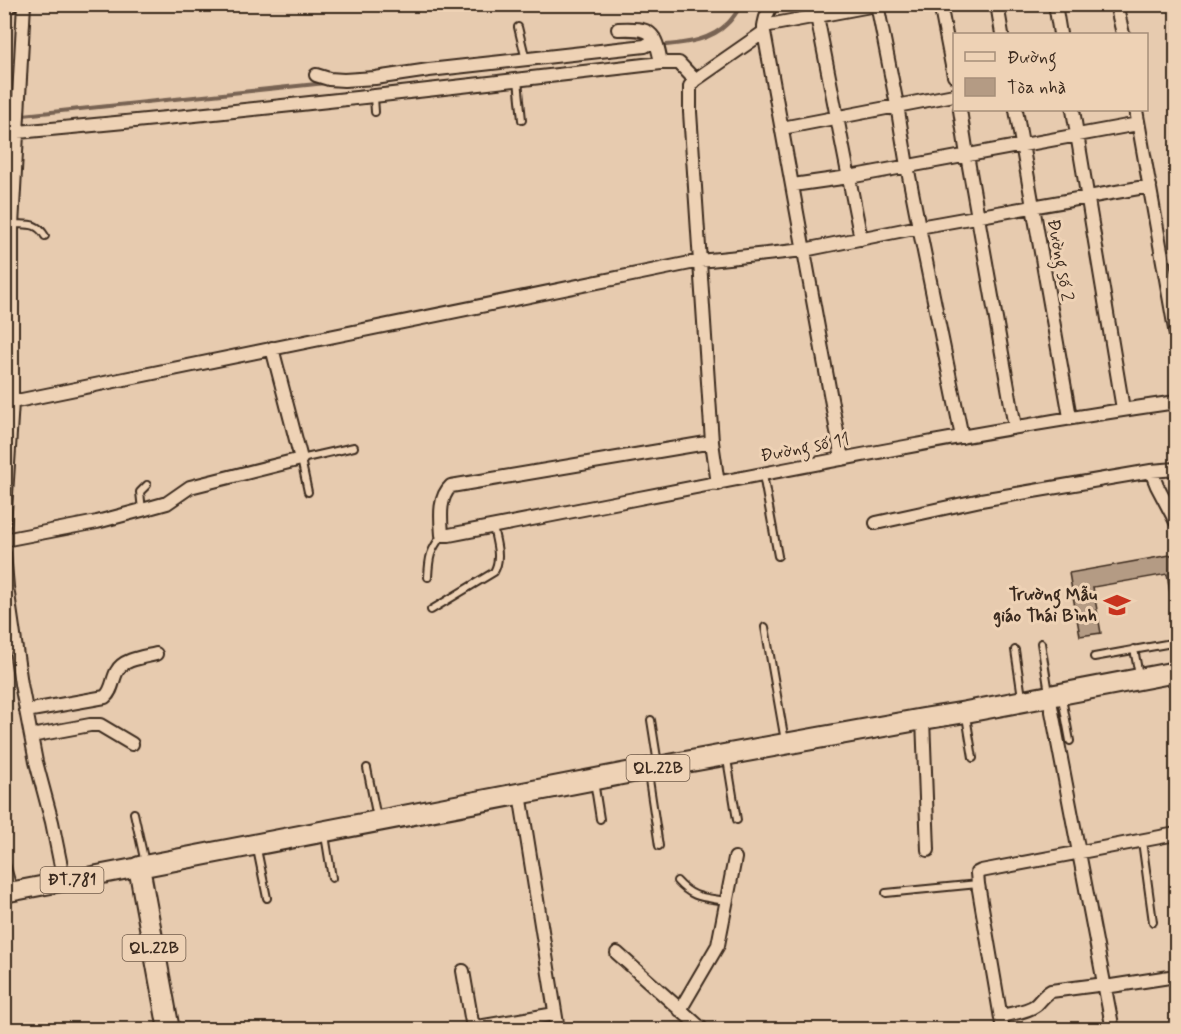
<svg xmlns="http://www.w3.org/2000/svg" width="1181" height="1034" font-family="Mynerve,sans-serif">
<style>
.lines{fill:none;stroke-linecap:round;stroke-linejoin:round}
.stream{stroke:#786352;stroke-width:4}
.building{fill:#b49b84;stroke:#3b2a1e;stroke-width:1.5}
.service-casing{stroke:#3b2a1e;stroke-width:10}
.minor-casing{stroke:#3b2a1e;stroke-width:16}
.tertiary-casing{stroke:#3b2a1e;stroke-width:20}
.primary-casing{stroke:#3b2a1e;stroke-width:22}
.trunk-casing{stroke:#3b2a1e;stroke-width:24}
.service{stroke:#eed2b5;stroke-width:6}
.minor{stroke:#eed2b5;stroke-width:12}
.tertiary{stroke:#eed2b5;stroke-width:15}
.primary{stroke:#eed2b5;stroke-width:18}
.trunk{stroke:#eed2b5;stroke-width:20}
.labels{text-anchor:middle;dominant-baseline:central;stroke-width:6;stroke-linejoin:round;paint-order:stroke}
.shield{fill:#eed2b5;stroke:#715c4b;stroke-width:1.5}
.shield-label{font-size:16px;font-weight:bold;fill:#3b2a1e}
.street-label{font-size:18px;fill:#3b2a1e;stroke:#eed2b5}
.poi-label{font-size:18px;font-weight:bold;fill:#3b2a1e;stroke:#eed2b5;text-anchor:end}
</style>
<rect width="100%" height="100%" fill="#e7cbaf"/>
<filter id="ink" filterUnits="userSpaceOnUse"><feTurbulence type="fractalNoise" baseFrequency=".0167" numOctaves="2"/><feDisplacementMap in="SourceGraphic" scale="12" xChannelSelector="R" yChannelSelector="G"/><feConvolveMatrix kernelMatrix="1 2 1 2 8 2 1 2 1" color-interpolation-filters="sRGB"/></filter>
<g filter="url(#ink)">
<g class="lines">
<path class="stream" d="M658,46C682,43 709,42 727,24C733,19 737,11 742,4
M4,117L326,83"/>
</g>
<path class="building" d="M1176,554V600H1171L1167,574L1093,587L1101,633L1080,636L1069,573Z"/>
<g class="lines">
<g class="service-casing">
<path id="service" d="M518,27L526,60
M518,80L522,120
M374,97L375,112
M13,224C28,225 37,222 45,236
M763,475L778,556
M308,492L301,459L354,447
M142,510L140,492L147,485
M428,577C429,557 430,551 442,535
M431,610L494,572C502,558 496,542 493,527
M765,627L785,741
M1041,643L1049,693
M1134,649L1139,675
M1015,650L1022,697
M1094,657L1172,643
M1062,698L1070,741
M966,716L973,758
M651,720L658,764
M727,759L737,820
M367,768L377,818
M648,773L659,846
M594,781L600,819
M134,813L145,863
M325,835L332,878
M1142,841L1153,922
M257,849L267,898
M4,857L13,888
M677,881C693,899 704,897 726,901
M886,893L978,884"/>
</g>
<g class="minor-casing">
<path id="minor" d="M772,4C767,13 763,22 764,32L842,459
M877,4L897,105L907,166L919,227L962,437
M940,4L954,76
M997,4L1002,34
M1055,4L1060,34
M1116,4L1123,34
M817,16L861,239
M764,26L881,4
M618,29C651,28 655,30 661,63
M316,75L329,79L344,80L375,78L429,70L645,46L650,43L654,38
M960,110L967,155L1015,427
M1016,110L1070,417
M1073,110L1123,409
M1136,110L1176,335
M782,128L954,95
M4,140L13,138L18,132C233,113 447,88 661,63H679L695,80
M793,185L849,177L1138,124
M12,402L700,261L804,250L919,227L1150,186
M712,442L690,112V86L695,80L764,32
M1151,471L1157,486L1176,522
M718,484L712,442L451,486C438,498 441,519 442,535H449C691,489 933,437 1176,402
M876,523L981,500L1151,471L1176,469
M4,526L12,402V226L24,4
M4,540L97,522L142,510L167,503L190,487L301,459L272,348
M4,553L7,587L21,684L36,762L52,822L64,881
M1049,696L1113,1030
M26,711L105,697C113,690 112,680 117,671C123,659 144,657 156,654
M923,719L928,850
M31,736L90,725H100L132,744
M520,794L558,1030
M617,953L703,1030
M463,971L471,1017L472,1022L478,1027L555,1014
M1105,987L1176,976
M680,1010L718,945L735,858
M1001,1016C1012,1013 1027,1012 1036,1005C1041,1000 1044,995 1051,991L1105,984
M1003,1030L978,884L977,873L981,871L1176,834"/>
</g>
<g class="tertiary-casing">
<path id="tertiary" d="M4,5L10,4"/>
</g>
<g class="primary-casing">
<path id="primary" d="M4,893L139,867"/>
</g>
<g class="trunk-casing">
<path id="trunk" d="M169,1030L139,867L658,767L923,719L966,712L1176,672"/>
</g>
<use href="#service" class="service"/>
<use href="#minor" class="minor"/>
<use href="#tertiary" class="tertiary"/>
<use href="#primary" class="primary"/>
<use href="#trunk" class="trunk"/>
</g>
</g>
<defs>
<g id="school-bare" transform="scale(2.07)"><path d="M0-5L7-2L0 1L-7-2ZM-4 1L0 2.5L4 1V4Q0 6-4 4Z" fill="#c8321e" stroke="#eed2b5" stroke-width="2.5" paint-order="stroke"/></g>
</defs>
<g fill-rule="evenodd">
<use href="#school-bare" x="1117" y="605"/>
</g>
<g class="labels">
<g class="shield">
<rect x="626.5" y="755" width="63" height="26" rx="4.5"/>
<rect x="40.5" y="867" width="63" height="26" rx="4.5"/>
<rect x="122.5" y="935" width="63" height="26" rx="4.5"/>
</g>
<g class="shield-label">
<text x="658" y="768">QL.22B</text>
<text x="72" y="880">ĐT.781</text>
<text x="154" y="948">QL.22B</text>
</g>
<g class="street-label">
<text transform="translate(1060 260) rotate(80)">Đường số 2</text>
<text transform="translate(805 448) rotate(-11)">Đường số 11</text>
</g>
<g class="poi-label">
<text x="1097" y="595">Trường Mẫu<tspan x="1097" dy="21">giáo Thái Bình</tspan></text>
</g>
</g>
<rect width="1181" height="1034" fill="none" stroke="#eed2b5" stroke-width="24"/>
<rect x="12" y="12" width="1157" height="1010" fill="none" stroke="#3b2a1e" stroke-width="2" filter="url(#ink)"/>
<rect x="953" y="33" width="195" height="78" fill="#eed2b5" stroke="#a68f79" stroke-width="1.5"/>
<rect x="965" y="52" width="30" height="9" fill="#eed2b5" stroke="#a68f79" stroke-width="1.5"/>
<text x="1007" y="63" font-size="18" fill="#3b2a1e">Đường</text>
<rect x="965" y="78" width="30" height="18" fill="#b49b84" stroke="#a68f79" stroke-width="1.5"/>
<text x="1007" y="93" font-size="18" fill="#3b2a1e">Tòa nhà</text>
</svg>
